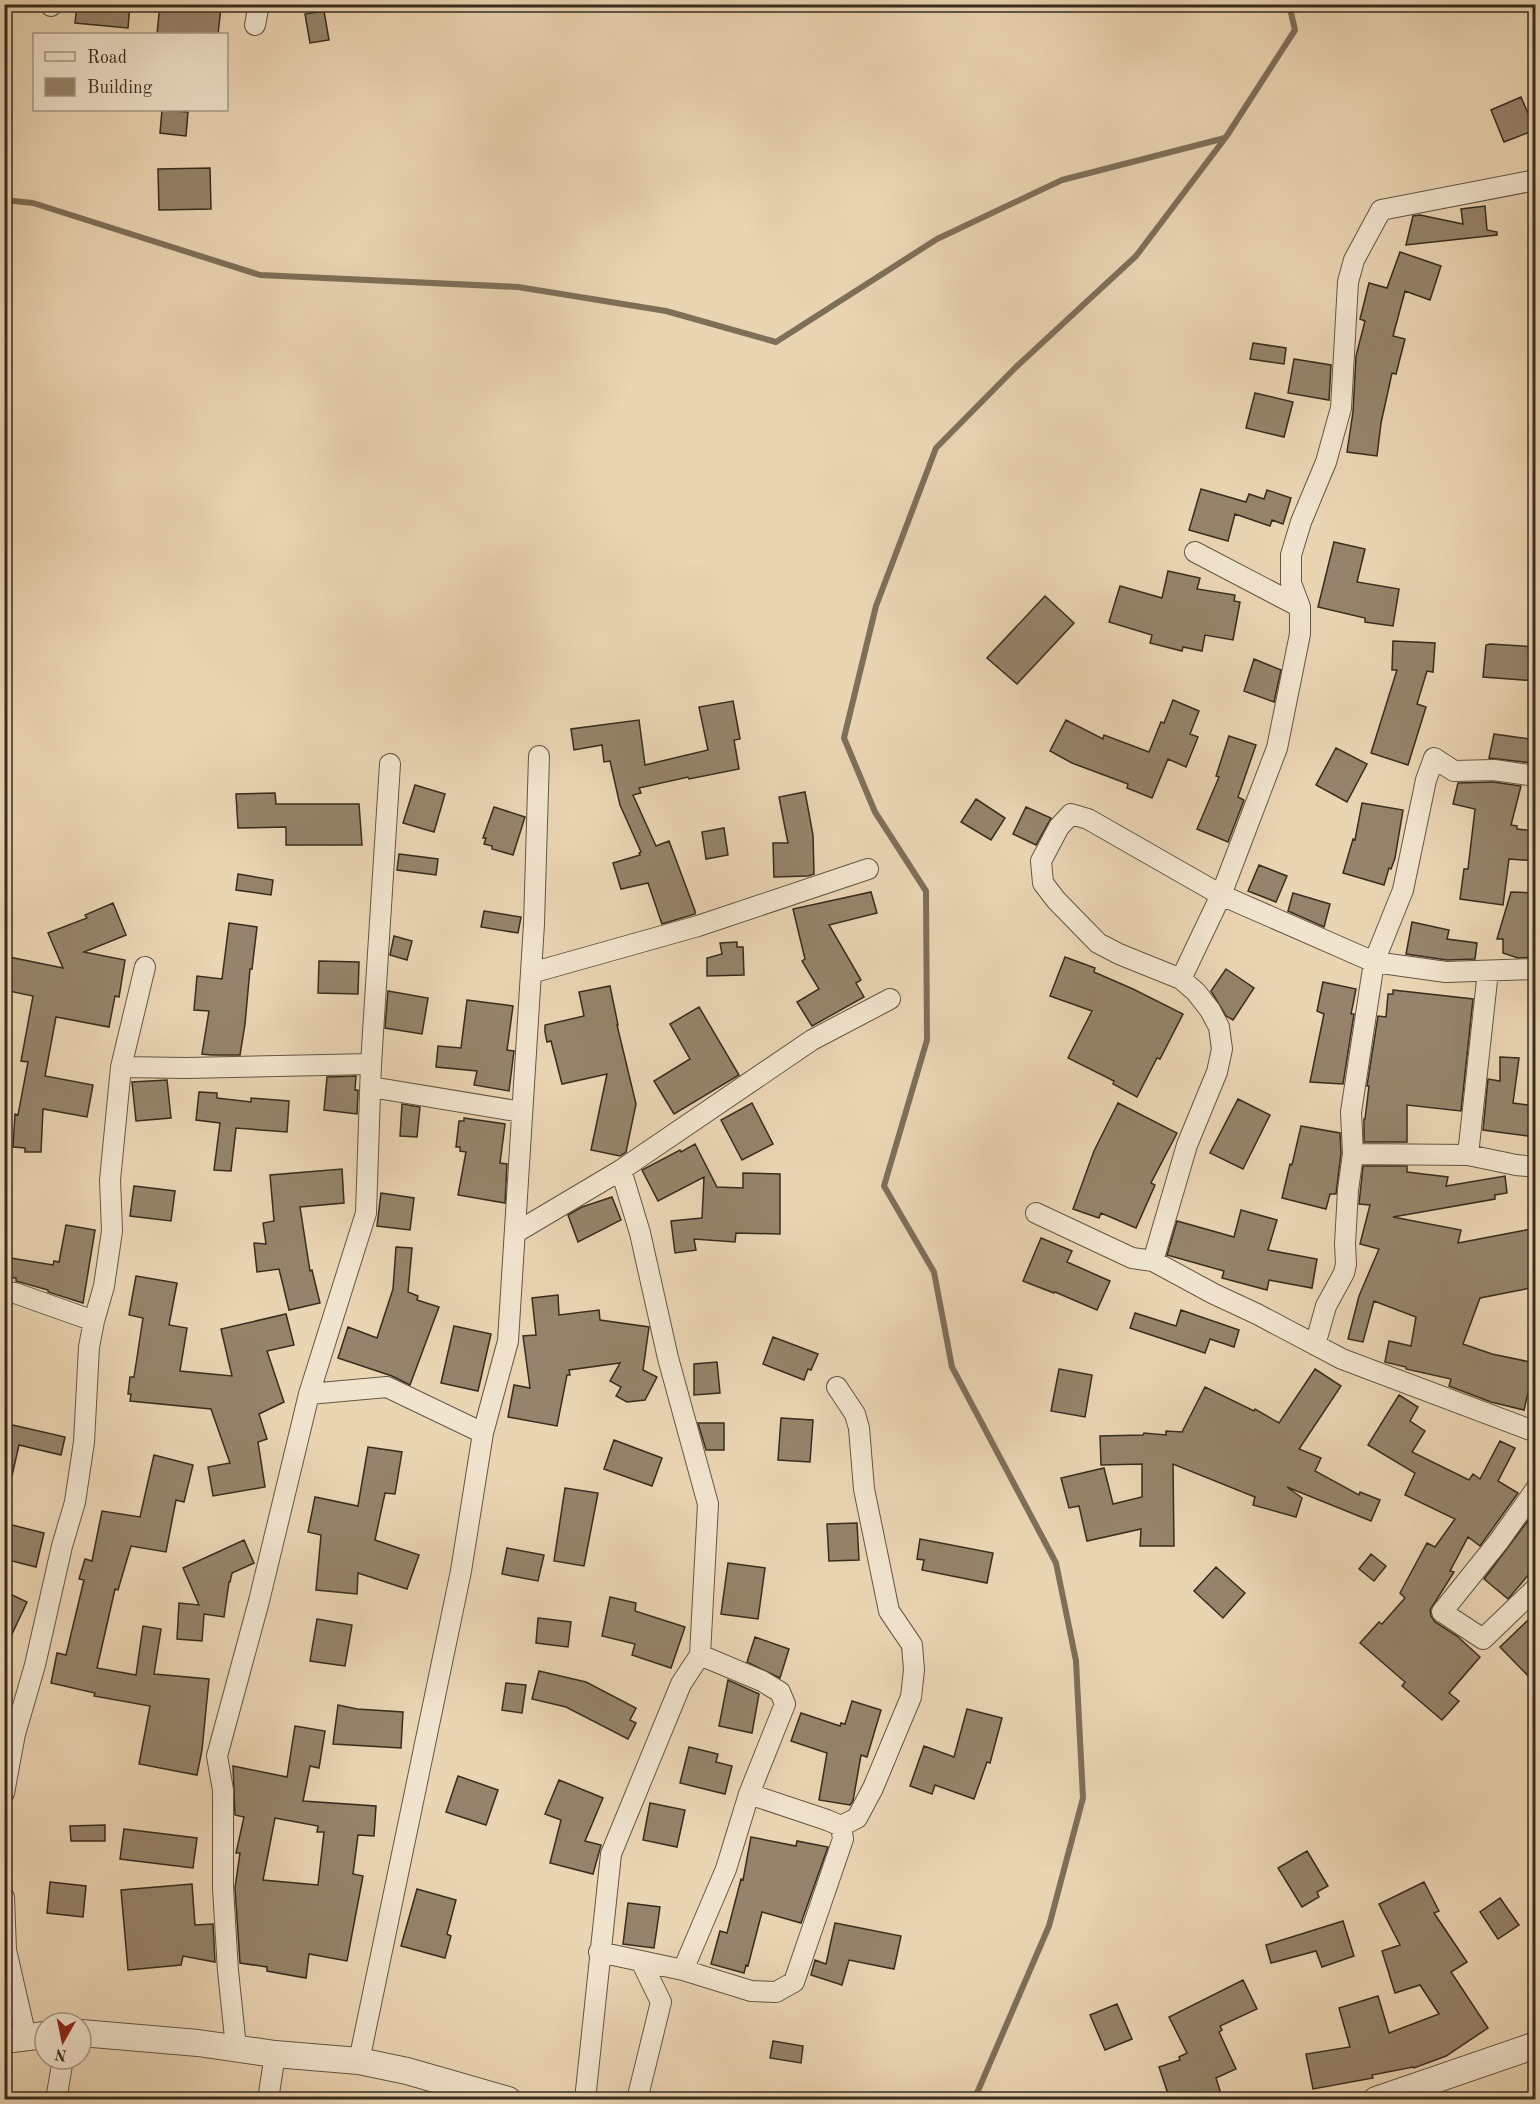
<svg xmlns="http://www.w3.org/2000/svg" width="1540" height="2104" font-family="'Old Standard TT',serif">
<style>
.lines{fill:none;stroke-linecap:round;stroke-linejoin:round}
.stream{stroke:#7e6f58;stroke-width:6}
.building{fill:#95846b;stroke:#382c1d;stroke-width:1.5;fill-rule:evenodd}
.minor-casing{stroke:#645642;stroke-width:22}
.tertiary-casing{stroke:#645642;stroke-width:28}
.minor{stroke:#f1e4ce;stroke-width:20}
.tertiary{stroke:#f1e4ce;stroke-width:26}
</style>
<rect width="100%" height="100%" fill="#ead5b3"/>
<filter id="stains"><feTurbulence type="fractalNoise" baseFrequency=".00333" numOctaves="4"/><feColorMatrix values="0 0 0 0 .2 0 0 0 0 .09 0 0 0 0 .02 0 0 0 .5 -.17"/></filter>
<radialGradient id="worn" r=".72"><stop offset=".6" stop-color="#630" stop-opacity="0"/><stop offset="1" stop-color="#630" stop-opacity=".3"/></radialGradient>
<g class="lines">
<path class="stream" d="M4,200L33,203L260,275L518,287L666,311L776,342L937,239L1062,180L1225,138
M974,2100L1049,1926L1083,1798L1076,1661L1056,1563L952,1367L934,1272L884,1186L927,1040L926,891L875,812L844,738L876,606L936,448L1016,367L1136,256L1226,137L1295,30L1289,4"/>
</g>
<path class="building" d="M77,4H130L128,28L75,23Z
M160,4H198L221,7L218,34H157Z
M324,11L329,40L310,43L305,14Z
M1521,97L1535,130L1504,142L1491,110Z
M162,110L188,112L186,136L160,133Z
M210,168L211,209L159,210L158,169Z
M1485,206L1487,230L1497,232V235L1406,245L1413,216L1420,215L1463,224L1461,209Z
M1400,252L1441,266L1430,300L1405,291L1393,336L1405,339L1396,374L1392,373L1381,423L1377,456L1347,452L1353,412L1356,356L1365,321L1360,319L1369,283L1387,288Z
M1253,343L1286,348L1284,364L1250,359Z
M1294,359L1331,365L1329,400L1288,393Z
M1255,393L1293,402L1284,437L1246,428Z
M1201,489L1246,502L1249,494L1264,499L1267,490L1291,498L1283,524L1272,520L1270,526L1235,514L1228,541L1189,530Z
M1334,542L1365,549L1357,582L1399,589L1393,626L1365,622V618L1318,607Z
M1168,571L1200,578L1197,589L1235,595L1234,601L1240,602L1233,640L1205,635L1202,651L1183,647L1182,651L1150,643L1152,635L1109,622L1120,586L1162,598Z
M1045,596L1074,623L1017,684L987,658Z
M1393,641L1435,643L1433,672L1427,671L1417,704L1426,707L1408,765L1371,753L1397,670H1392Z
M1490,644L1536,647V681L1483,677L1486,645Z
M1254,659L1281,670L1274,702L1244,691Z
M1173,700L1199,711L1190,734L1198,737L1186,767L1168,759L1152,798L1127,788L1128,784L1072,763L1050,751L1066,720L1103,739L1104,735L1149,752L1161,722L1164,723Z
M733,701L740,739L734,740L739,769L689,779L688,777L639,788L641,793L633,795L656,846L669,841L695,911V914L662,924L648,883L621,889L613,863L640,855L639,853L641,852L620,805L610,761L604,762L602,745L574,750L571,729L639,720L645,765L708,750L699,707Z
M1494,734L1536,740L1533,763L1489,758Z
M1229,736L1256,745L1238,797L1244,800L1228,842L1197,829L1219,777L1216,776Z
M1336,748L1367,764L1347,802L1316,785Z
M1493,782L1521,786L1511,825L1517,826V829L1536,831V861L1509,859L1503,905L1460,899L1464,869H1468L1475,809L1453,804L1458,783Z
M415,785L445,794L434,832L403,823Z
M805,792L813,835L814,874L808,876L774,877L773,843H788L779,797Z
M275,793L276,804H359L362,845H286V827L238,828L236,794Z
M976,799L1005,818L991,840L961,822Z
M1362,803L1403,810L1395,858L1391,869L1389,868L1384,885L1343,873L1353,839L1355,840Z
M494,807L525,817L513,855L492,849V846L484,844L486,838H483Z
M1026,807L1051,818L1036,845L1013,834Z
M724,828L728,855L706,859L702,832Z
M399,854L438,859L436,875L397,870Z
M1259,865L1287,876L1276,902L1248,891Z
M238,874L273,880L271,895L236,890Z
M871,892L877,913L829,925L861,980L856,983L864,997L812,1026L797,1002L819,989L802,961L805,959L793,909Z
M1511,892L1536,893V957L1518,958L1503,953V939H1497Z
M1293,893L1330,904L1324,927L1288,911Z
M113,903L126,935L84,952L125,960L119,997L115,996L109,1027L56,1017L45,1076L93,1085L87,1117L43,1109L41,1152H25V1148L13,1147L15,1114L18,1115L28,1062L21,1061L33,996L4,990V956L63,968L48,933L87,918L85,915Z
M484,911L521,917L518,933L481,927Z
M1412,922L1449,930L1447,939L1477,943L1475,959L1447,960L1406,954Z
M229,923L257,927L252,969H250L245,1024L240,1055H212L202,1054L209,1011L194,1010L197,976L222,979Z
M394,936L412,941L407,960L390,955Z
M737,942V947H743L744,975L707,976V958L722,954L720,943Z
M1065,957L1095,968L1094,972L1133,989L1183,1014L1160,1059L1157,1058L1137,1097L1113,1084L1114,1081L1068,1058L1092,1011L1050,996Z
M319,961L359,962L358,994L318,993Z
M1226,969L1254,988L1233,1020L1226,1016L1211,991Z
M1323,982L1356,989L1351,1014H1354L1343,1084L1310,1082L1324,1014L1317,1011Z
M610,986L618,1025H617L636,1104L626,1152L620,1156L591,1150L607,1074L562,1084L551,1041L547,1042L545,1032V1025L584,1016L579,992Z
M1393,990L1473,999L1461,1111L1407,1105V1142H1364V1119H1365L1369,1086H1367L1378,1016L1386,1017L1388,994H1393Z
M388,991L428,998L422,1034L385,1028Z
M467,1000L513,1006L507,1050L514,1051L509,1091L474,1085L477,1071L436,1067L438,1046L461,1048Z
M699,1007L739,1075L674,1114L654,1081L690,1059L670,1024Z
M1500,1057L1519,1058L1513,1103L1536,1106V1137L1483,1130L1488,1079L1500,1081Z
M356,1076L355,1090H358L357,1114L324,1110L327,1077Z
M167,1080L171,1118L136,1121L132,1082Z
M199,1092L217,1093V1098L251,1102V1098L289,1101L287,1132L236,1128L231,1171L214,1170L220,1123L196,1120Z
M1238,1099L1270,1115L1243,1169L1210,1153Z
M752,1103L773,1144L742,1160L721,1120Z
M1118,1103L1177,1133L1151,1183L1155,1185L1136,1228L1101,1213L1099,1218L1073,1209L1094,1151Z
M402,1104L420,1107L417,1137L400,1136Z
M464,1118L505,1124L500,1163L507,1164L505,1203L458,1195L466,1152L460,1151V1147H456L459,1121H464Z
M1301,1126L1340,1133L1341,1153L1336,1194H1330L1326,1209L1282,1198L1290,1164L1292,1165Z
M695,1144L717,1187L743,1188V1173L780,1174V1234L736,1233L735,1242L694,1239L696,1250L675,1253L671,1221L702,1218L704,1177L658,1201L642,1170L680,1150L681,1152Z
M1363,1166H1407V1172L1448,1177L1446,1186L1505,1176L1507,1193L1495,1195V1199L1393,1217L1461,1230L1458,1243L1536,1228V1287L1480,1298L1463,1344L1492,1354L1535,1363L1524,1410L1491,1402L1449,1386L1451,1379L1406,1369V1367L1385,1362L1389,1341L1411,1346L1416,1317L1374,1301L1363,1342L1348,1339L1359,1296L1379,1249L1360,1244L1370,1205L1359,1204Z
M342,1169L344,1203L300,1207L310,1271L312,1270L320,1303L289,1310L279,1269L257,1272L254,1243L266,1244L263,1223L274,1221L270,1175Z
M134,1186L175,1191L171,1221L130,1216Z
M381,1193L414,1198L410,1230L377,1226Z
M612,1197L621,1220L578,1242L568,1215L582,1207Z
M1241,1210L1277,1220L1268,1250L1317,1259L1312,1288L1269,1280L1267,1290L1222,1278L1224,1271L1167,1255L1177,1221L1234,1237Z
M66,1225L95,1230L83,1303L48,1292V1290L16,1281V1278L4,1277V1257L53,1265L54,1261L59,1262Z
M1041,1238L1072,1251L1067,1262L1110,1281L1097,1310L1055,1292L1054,1293L1023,1281Z
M396,1247L412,1248L408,1292L418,1296L417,1300L439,1307L410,1385L392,1376L338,1358L348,1327L377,1338L393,1289Z
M136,1276L177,1283L169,1325L187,1328L180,1371L232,1376L221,1329L286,1314L294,1345L267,1351L284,1402L259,1414L267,1439L258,1442L265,1487L213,1496L208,1467L230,1463L211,1409L130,1401L131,1394H128L130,1377H134L143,1318L129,1315Z
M558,1295L559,1315L599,1310L600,1320L649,1327L643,1370L657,1377L645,1400L627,1402L616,1396L621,1387L610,1381L620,1363L569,1370L570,1375H567L557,1426L508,1417L514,1385L530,1388L523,1336L536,1335L532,1298Z
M1181,1310L1239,1330L1234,1347L1210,1339L1205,1353L1130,1328L1135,1313L1176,1326Z
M454,1326L491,1334L478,1391L441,1383Z
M773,1337L818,1354L811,1370L808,1369L804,1380L763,1364Z
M717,1362L720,1393L694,1395V1364Z
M1059,1369L1092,1375L1085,1417L1051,1411Z
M1315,1369L1341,1386L1299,1449L1321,1458L1315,1471L1359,1495L1360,1492L1380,1500L1371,1521L1287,1487L1302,1498L1296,1517L1253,1505L1255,1497L1173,1464L1174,1546H1140L1141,1529L1087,1541L1079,1506L1069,1508L1061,1478L1104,1468L1113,1504L1142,1497V1464L1101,1465L1100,1436L1143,1435L1144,1433L1166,1435V1431L1182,1432L1205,1387L1254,1411L1255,1409L1279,1423Z
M1399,1395L1418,1407L1410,1421L1425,1431L1412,1452L1469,1480L1473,1474L1480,1479L1500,1441L1515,1448L1498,1481L1518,1493L1480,1546L1468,1537L1450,1571L1454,1572L1430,1610L1431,1616L1435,1622L1457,1636L1480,1657L1449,1693L1459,1701L1442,1720L1402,1686L1405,1682L1360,1643L1379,1622L1382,1624L1405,1598L1400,1593L1427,1543L1435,1547L1455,1519L1405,1495L1415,1473L1368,1445Z
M781,1418L813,1420L810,1462L778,1460Z
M4,1423L65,1437L61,1455L19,1445L11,1480L4,1479Z
M698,1423H724V1450H706Z
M614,1440L662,1458L652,1486L604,1469Z
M368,1447L402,1452L395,1494L385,1493L375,1540L419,1555L407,1589L358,1573L357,1594L316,1590L321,1535L308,1532L315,1497L358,1506Z
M154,1455L193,1465L184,1502L176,1500L166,1552L131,1546L118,1590L115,1589L97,1668L136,1675L143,1626L161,1629L154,1674L209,1679L202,1750L197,1775L139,1764L150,1706L94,1696L95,1693L51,1683L57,1653L66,1655L84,1580L79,1579L85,1559L92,1561L102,1511L140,1517Z
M565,1488L598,1493L584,1566L554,1561Z
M1536,1510V1566L1508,1599L1484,1579Z
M4,1523L44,1533L36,1567L4,1559Z
M857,1523L859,1560L829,1561L827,1524Z
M920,1539L993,1553L987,1583L922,1570L924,1560L917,1559Z
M244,1540L254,1563L232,1573L230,1582H229L224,1617L204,1614L202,1641L177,1639L179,1603L199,1605L183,1568Z
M507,1548L544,1555L538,1581L502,1574Z
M1371,1554L1386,1566L1374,1581L1359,1569Z
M728,1563L765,1568L758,1619L721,1614Z
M1216,1567L1245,1593L1223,1618L1194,1591Z
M4,1591L27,1602L4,1651Z
M610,1597L636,1603L635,1611L685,1627L671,1668L632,1655L635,1644L602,1636Z
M538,1618L571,1622L568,1647L536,1643Z
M317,1619L352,1625L345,1666L310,1661Z
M1527,1621L1536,1630V1684L1500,1647Z
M755,1637L789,1649L780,1678L747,1662Z
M539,1671L586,1682L636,1708L630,1720L636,1723L628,1739L566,1707L532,1699Z
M728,1680L759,1694L752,1733L719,1726Z
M506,1683L526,1685L522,1713L502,1710Z
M852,1701L881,1710L867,1757L861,1755L853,1801L850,1805L819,1800L827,1753L791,1741L801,1713L840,1726L841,1723L845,1724Z
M338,1705L357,1709L403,1712L401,1748L333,1744Z
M967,1709L1002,1718L990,1763L987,1762L974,1799L935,1785L932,1794L910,1786L924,1746L954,1757Z
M295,1726L325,1731L319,1768L310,1766L303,1801L376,1806L374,1836L358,1835L353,1874L363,1876L347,1961L309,1954L306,1978L267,1971V1967L240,1963L235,1888L240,1853H236L244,1817L235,1815L233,1766L287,1777ZM275,1818L318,1826L317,1832H324L318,1885L263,1880Z
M689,1747L718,1754L716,1762L732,1766L725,1794L680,1783Z
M458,1776L498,1790L486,1825L446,1812Z
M559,1780L603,1798L585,1841L601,1845L593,1874L550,1863L561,1820L545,1814Z
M650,1803L685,1810L677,1847L643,1840Z
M105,1825V1841H71L70,1826Z
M124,1829L197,1838L193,1868L120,1859Z
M751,1837L796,1846L797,1841L828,1847L801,1923L762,1912L748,1966L746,1965L744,1973L711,1964L720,1931L727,1933L741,1879L743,1880Z
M1307,1851L1328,1886L1317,1892L1319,1897L1302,1907L1278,1868Z
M50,1882L86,1886L83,1917L47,1913Z
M1424,1882L1439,1911L1434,1913L1467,1962L1451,1972L1488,2028L1446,2056L1414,2068L1413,2067L1372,2075L1373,2078L1313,2089L1306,2054L1350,2047L1339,2008L1378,1996L1389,2033L1439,2014L1420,1985L1395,1993L1382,1951L1400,1945L1379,1904Z
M192,1884L195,1925L213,1924L215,1962L183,1956L181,1965L128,1970L121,1890Z
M417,1889L456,1900L447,1934L451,1936L445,1958L401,1946Z
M1500,1898L1519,1925L1498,1939L1480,1912Z
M628,1903L660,1907L654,1948L623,1944Z
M1343,1921L1354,1956L1322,1967L1316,1951L1271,1963L1266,1945Z
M835,1923L901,1936L894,1969L849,1960L842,1985L811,1975L815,1960L826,1964Z
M1243,1980L1257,2009L1220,2026L1222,2030L1219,2032L1236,2069L1216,2078L1223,2100H1170L1159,2067L1180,2060L1179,2057L1187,2053L1169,2017Z
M1117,2004L1132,2039L1105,2050L1090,2015Z
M773,2041L803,2046L801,2063L770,2058Z"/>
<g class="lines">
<g class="minor-casing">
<path id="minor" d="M51,6V4
M255,25L259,4
M1300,607L1291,583V555L1301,522L1326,462L1341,408L1348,282L1354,260L1381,210L1536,180
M531,973L698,926L868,869
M1181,979L1221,895L1277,748L1300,634V607L1195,552
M121,1067L186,1068L371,1064
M371,1087L522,1112
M1353,1154L1468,1155L1516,1165L1536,1167
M1468,1155L1488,971
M1036,1213L1132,1258L1153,1261L1214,1294L1257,1314L1342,1359L1536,1432
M515,1233L621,1170L812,1040L890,999
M1153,1261L1187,1145L1217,1072L1222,1049L1219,1027L1210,1010L1196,992L1181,979L1119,954L1098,943L1056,900L1043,883L1041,861L1059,827L1071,814L1088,819L1221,895L1374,962L1446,972L1536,969
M4,1292L15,1293L94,1321
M1315,1345L1326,1306L1344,1273L1346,1264L1345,1244L1348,1190L1353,1154L1351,1112L1374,962L1403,890L1426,780L1434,758L1454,771L1494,770L1536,776
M837,1387L855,1414L859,1428L864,1489L889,1611L912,1645L914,1670L911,1697L873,1788L857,1818L841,1826
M309,1394L366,1213L371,1064L390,764
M1536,1489L1499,1541L1442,1612L1483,1639L1536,1588
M4,1793L15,1734L35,1665L62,1546L75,1502L84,1442L89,1347L94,1321L104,1286L112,1231L110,1180L121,1067L145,967
M4,1897L6,1950L26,2037
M599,1952L683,1970L751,1991L776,1992L794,1982L843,1839L841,1826L827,1820L749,1794
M683,1970L726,1869L749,1794L785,1704L780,1692L762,1681L700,1655
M236,2047L228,1971L223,1888V1790L217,1756L259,1601L309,1394L387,1387L483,1433
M359,2061L461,1571L483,1433L508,1341L534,924L539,756
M56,2100L63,2059
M268,2100L275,2054
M585,2100L611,1854L681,1684L700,1655L708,1504L668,1358L640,1233L621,1170
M637,2100L661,2002L641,1961"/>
</g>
<g class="tertiary-casing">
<path id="tertiary" d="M81,2033L198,2043L275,2054L359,2061L407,2071L508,2100
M4,2040L45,2035
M1376,2100L1536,2045"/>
</g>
<use href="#minor" class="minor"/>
<use href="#tertiary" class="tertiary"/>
</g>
<rect width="1540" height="2104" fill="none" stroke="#ead5b3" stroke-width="24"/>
<rect x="6" y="6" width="1528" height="2092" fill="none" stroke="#382c1d" stroke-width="3"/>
<rect x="12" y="12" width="1516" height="2080" fill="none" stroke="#382c1d" stroke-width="1.5"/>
<rect x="33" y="33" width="195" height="78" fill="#f1e4ce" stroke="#a79a87" stroke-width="1.5"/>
<rect x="45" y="52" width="30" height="9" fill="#f1e4ce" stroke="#a79a87" stroke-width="1.5"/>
<text x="87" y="63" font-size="18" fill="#382c1d">Road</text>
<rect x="45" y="78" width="30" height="18" fill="#95846b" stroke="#a79a87" stroke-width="1.5"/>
<text x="87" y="93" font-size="18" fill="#382c1d">Building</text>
<g transform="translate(63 2041) rotate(189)"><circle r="28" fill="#f1e4ce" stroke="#a79a87" stroke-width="1.5"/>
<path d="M0-4.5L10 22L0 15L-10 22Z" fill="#8f2418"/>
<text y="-9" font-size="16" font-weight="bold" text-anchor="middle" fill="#382c1d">N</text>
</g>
<rect width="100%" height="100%" filter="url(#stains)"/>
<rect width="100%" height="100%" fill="url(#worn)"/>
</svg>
